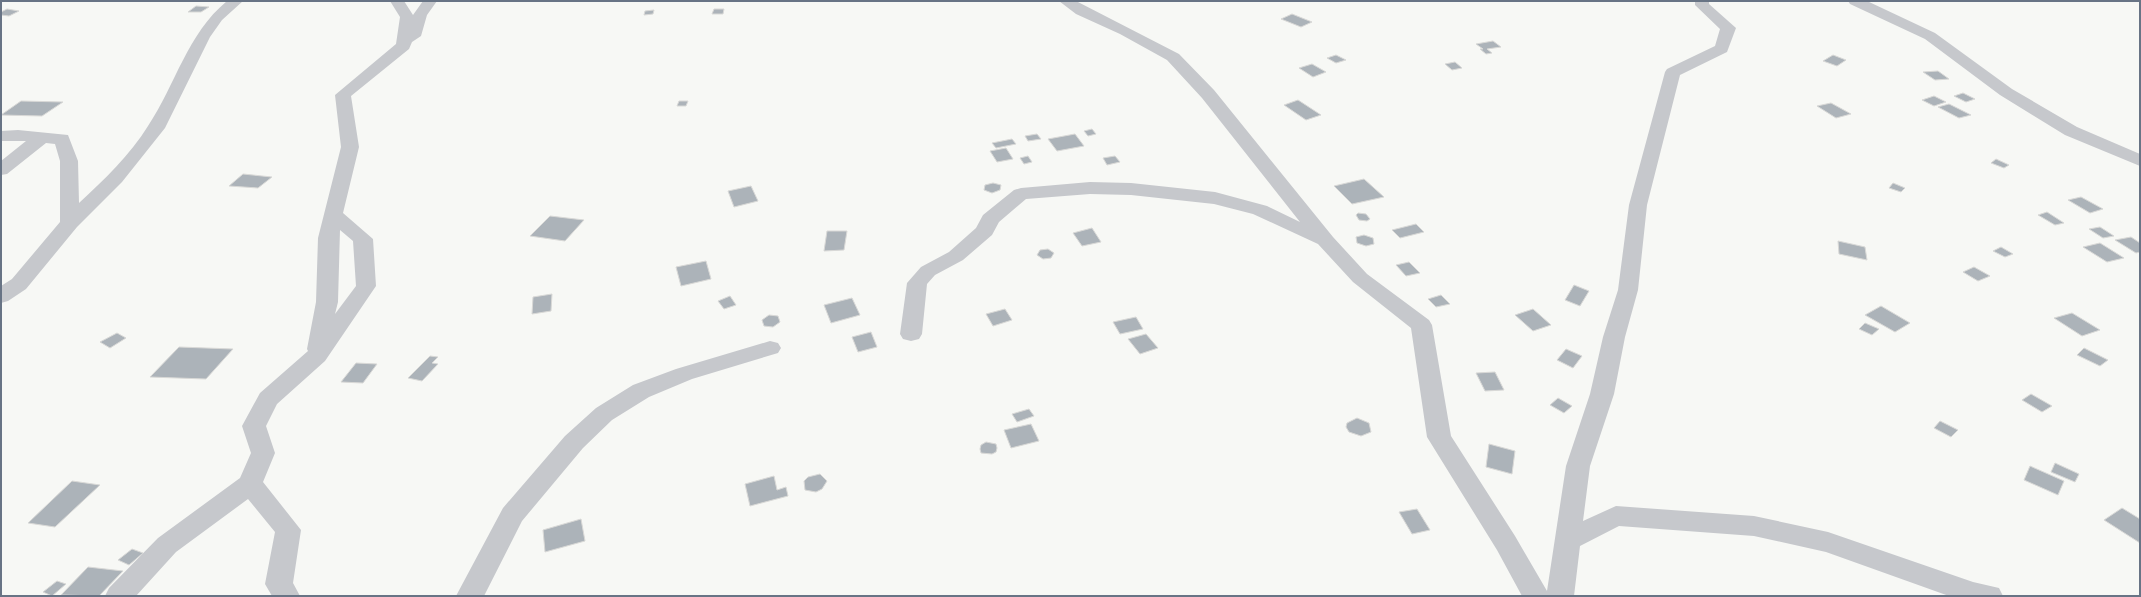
<svg xmlns="http://www.w3.org/2000/svg" width="2141" height="597" font-family="Mulish,sans-serif">
<style>
.building{fill:#acb3b9;stroke:#d9d9d7}
.lines{fill:none;stroke-linecap:round;stroke-linejoin:round}
.minor{fill:#c6c8cc;fill-rule:evenodd}
</style>
<rect width="100%" height="100%" fill="#f7f8f5"/>
<path class="building" d="M196,6L209,7L201,12H188Z
M7,9L19,11L9,16L1,15V12Z
M714,9H724L723,14H712Z
M654,10L653,14L644,15L645,11Z
M1292,14L1312,22L1301,27L1281,19Z
M1493,41L1501,47L1487,49L1492,53L1486,54L1480,49H1483L1476,44Z
M1336,55L1346,60L1336,63L1327,58Z
M1833,55L1846,60L1837,66L1823,61Z
M1455,62L1462,68L1452,70L1445,64Z
M1312,64L1326,72L1313,77L1299,68Z
M1938,71L1949,79L1935,80L1923,72Z
M1963,93L1975,99L1966,102L1954,96Z
M1934,96L1946,102L1934,106L1922,100Z
M1298,100L1321,115L1306,120L1284,105Z
M21,101L63,102L42,116L1,115Z
M679,101H688L686,106H677Z
M1831,103L1851,114L1836,118L1817,106Z
M1949,104L1971,115L1959,118L1938,107Z
M1092,129L1096,134L1088,136L1084,131Z
M1037,134L1041,139L1028,141L1025,136Z
M1075,134L1084,146L1057,151L1048,139Z
M1012,139L1016,144L996,148L992,143Z
M1006,148L1013,159L997,162L990,151Z
M1028,156L1032,162L1024,164L1020,158Z
M1115,156L1120,162L1107,165L1103,158Z
M1996,159L2009,165L2004,168L1991,163Z
M243,174L272,177L258,188L229,186Z
M1364,179L1384,197L1352,204L1334,186Z
M993,183L1001,185L1000,190L992,193L984,190L985,185Z
M1893,183L1905,188L1901,192L1889,188Z
M751,186L758,201L734,207L728,191Z
M2081,197L2103,209L2090,213L2068,200Z
M2047,212L2064,223L2055,225L2038,215Z
M1358,213L1366,214L1370,219L1367,221L1359,220L1356,215Z
M550,216L584,220L565,241L530,236Z
M1416,224L1424,232L1400,238L1392,230Z
M2100,227L2114,236L2103,238L2089,229Z
M1092,228L1101,242L1082,246L1073,233Z
M827,231H847L844,250L824,251Z
M1364,235L1373,238L1374,244L1366,246L1357,243L1356,237Z
M2131,237L2140,243V252L2136,253L2115,240Z
M1838,241L1865,247L1867,260L1839,254Z
M2100,243L2124,258L2107,262L2083,247Z
M2001,247L2013,254L2005,257L1993,251Z
M1048,249L1054,253L1051,258L1043,259L1037,255L1040,250Z
M706,261L711,279L681,286L676,267Z
M1409,262L1420,273L1406,276L1396,265Z
M1974,267L1990,276L1978,281L1963,272Z
M1574,285L1589,291L1580,306L1565,300Z
M552,294L551,311L532,314L533,297Z
M1441,295L1450,304L1436,307L1428,299Z
M730,296L736,305L724,309L718,301Z
M852,298L860,315L831,323L824,305Z
M1881,306L1910,323L1895,332L1865,315Z
M1005,309L1012,320L993,326L986,314Z
M1533,309L1551,325L1533,331L1515,315Z
M2072,313L2100,330L2082,336L2054,318Z
M769,315L778,316L780,322L773,327L764,326L762,320Z
M1136,317L1143,329L1120,334L1113,322Z
M1865,323L1879,329L1872,335L1859,329Z
M871,332L877,347L858,352L852,337Z
M117,333L126,338L110,348L100,342Z
M1146,334L1158,348L1140,354L1128,339Z
M179,347L233,349L206,379L150,377Z
M2084,348L2108,360L2100,366L2077,355Z
M1566,349L1582,356L1573,368L1557,360Z
M430,356L438,357L432,363L438,364L422,381L408,378Z
M356,363L377,364L363,383L341,382Z
M1495,372L1504,390L1485,391L1476,373Z
M2031,394L2052,406L2042,412L2022,400Z
M1558,398L1572,406L1564,413L1550,405Z
M1029,409L1034,416L1017,422L1012,414Z
M1357,418L1369,423L1371,432L1361,436L1349,432L1346,427L1347,423Z
M1940,421L1958,430L1951,437L1934,428Z
M1031,424L1039,441L1011,448L1004,430Z
M986,442L996,444L997,448L996,452L992,454L981,453L980,449L981,445Z
M1489,444L1515,451L1512,474L1486,467Z
M2055,463L2079,474L2075,482L2051,472Z
M2030,466L2064,481L2058,495L2024,480Z
M820,474L827,481L822,489L816,492L805,490L804,481L808,477Z
M774,476L777,490L786,487L788,496L750,506L745,484Z
M72,481L100,485L55,527L28,523Z
M2122,508L2140,519V543L2104,520Z
M1417,509L1430,530L1412,534L1399,512Z
M581,519L585,541L545,552L543,530Z
M132,549L143,553L129,565L118,560Z
M88,567L123,571L99,596L61,595Z
M57,581L66,584L52,596L43,592Z"/>
<g class="lines">
<path class="minor" d="M227,1H243L222,20L210,37L165,128L122,182L77,227L26,289L8,301L1,303V286L12,279L60,222V161L55,144L46,143L7,174L1,175V161L26,141H1V131L18,130L68,135L78,161L79,203C104,180 130,155 148,126C176,84 187,34 227,1Z
M390,1H404L413,15L423,1H437L427,15L421,36L412,42L409,49L351,96L359,147L343,213L373,239L376,286L325,361L277,404L266,426L275,453L263,482L301,530L293,583L300,596H272L265,584L275,532L248,499L176,552L136,596H105L109,588L158,538L240,478L251,453L242,426L260,393L308,351L307,349L316,302L318,238L341,147L335,95L396,44L400,17ZM340,230L353,241L356,286L335,314L338,302Z
M1059,1H1076L1179,54L1214,90L1333,237L1367,274L1429,320L1432,325L1451,436L1515,536L1547,591L1566,466L1590,394L1603,337L1618,290L1629,205L1665,72L1667,69L1715,46L1720,29L1695,5V1H1709V4L1736,28L1727,52L1680,75L1647,205L1638,290L1625,337L1614,394L1590,466L1583,521L1616,506L1754,516L1828,532L1973,582L1999,588L2003,596H1949L1826,552L1754,536L1619,526L1580,546L1574,596H1522L1497,550L1427,437L1411,328L1353,282L1318,244L1253,214L1214,204L1131,195L1090,194L1026,199L999,222L992,235L963,260L935,275L927,284L922,334L919,339L911,341L903,339L900,334L907,283L921,267L949,252L976,228L983,215L1014,190L1021,188L1090,182L1131,183L1215,192L1267,206L1300,222L1202,98L1167,60L1120,34L1076,14Z
M1848,1H1867L1935,33L2012,89L2077,127L2140,154V166L2065,135L2000,95L1925,39L1850,4Z
M770,341L778,343L781,348L778,353L692,379L649,397L612,420L583,448L522,521L484,596H456L503,508L565,436L596,408L633,385L676,369Z"/>
</g>
<rect width="2141" height="597" fill="none" stroke="#687485" stroke-width="4"/>
</svg>
